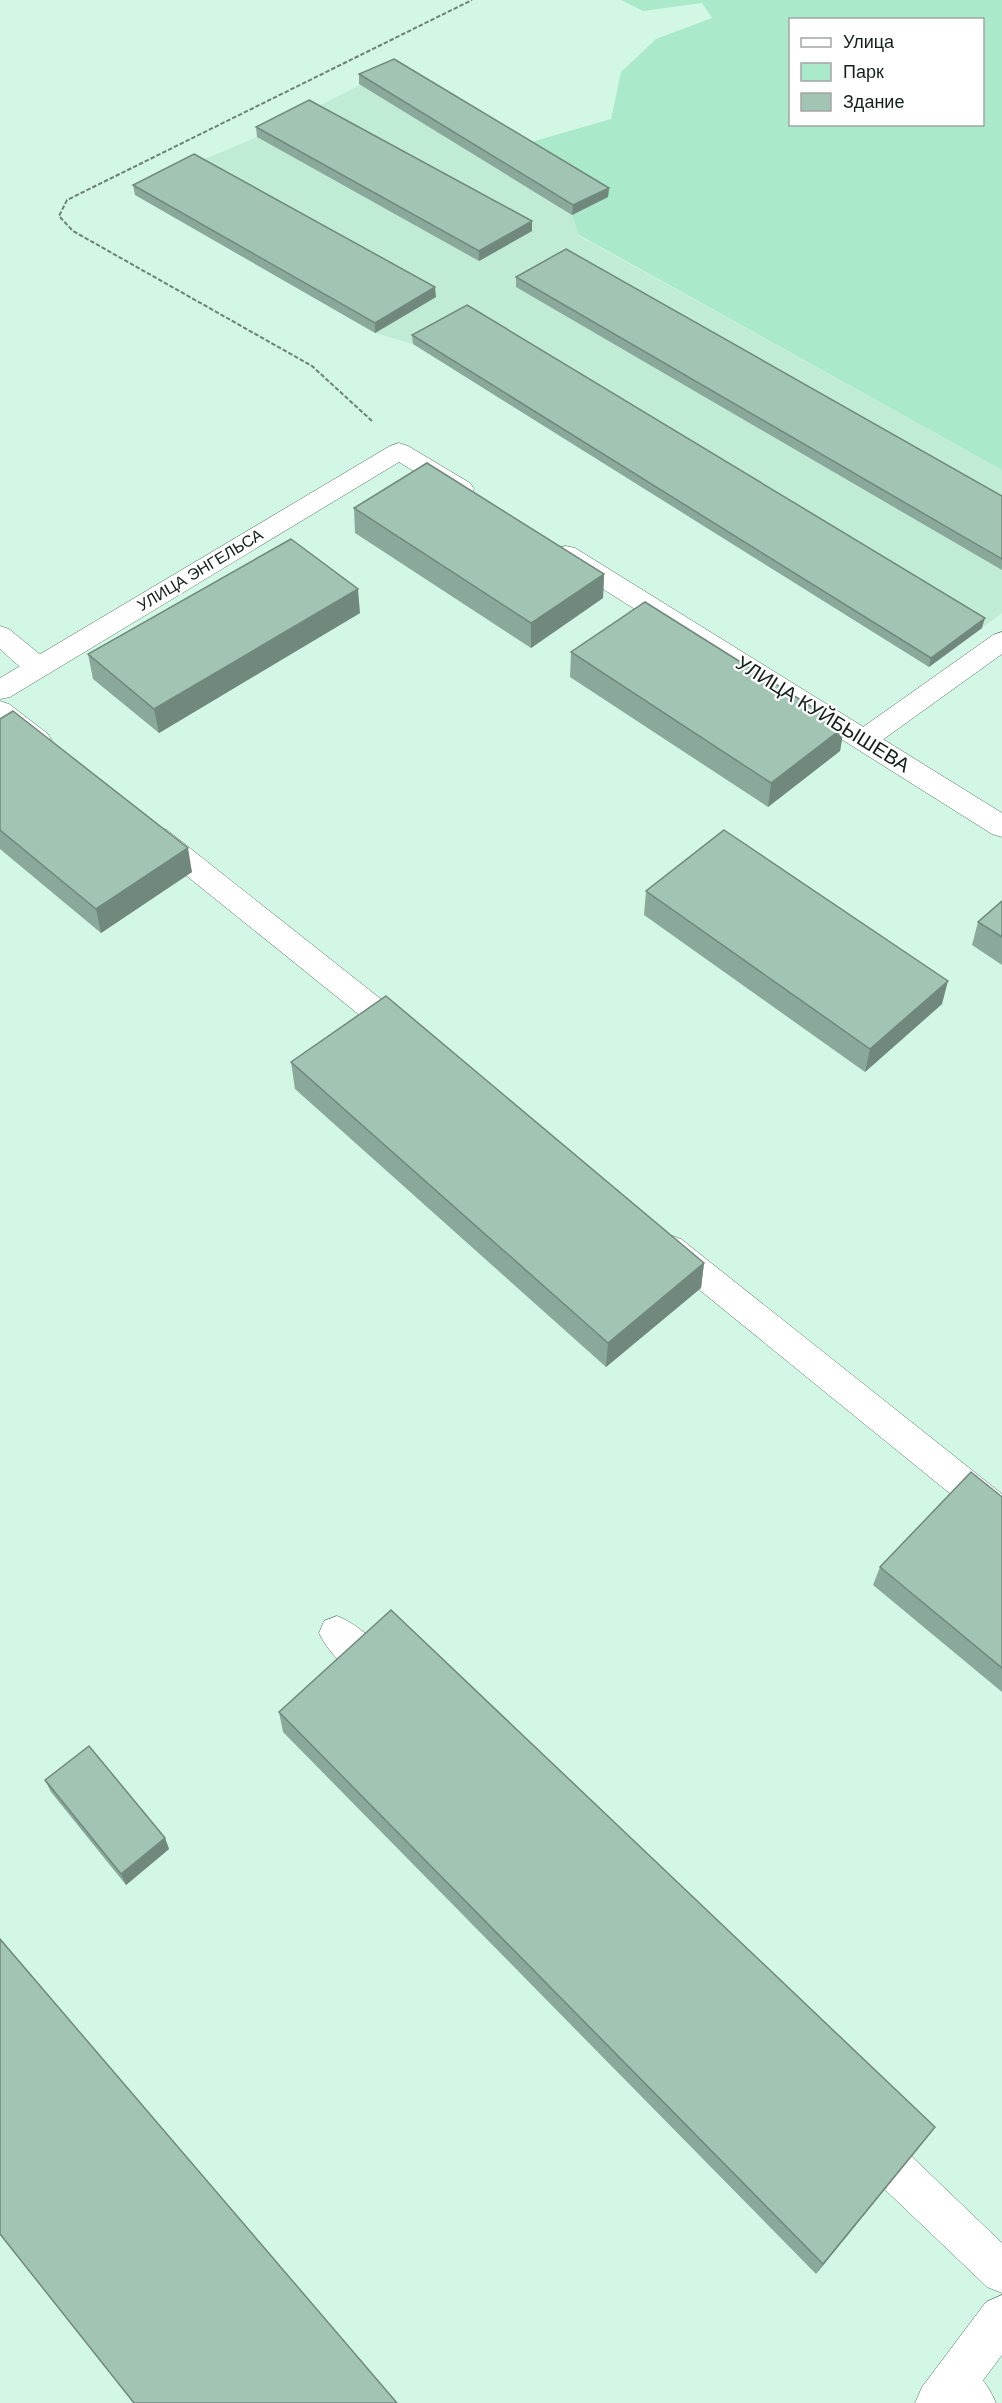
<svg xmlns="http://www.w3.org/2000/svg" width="1002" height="2403" font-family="'DM Sans',sans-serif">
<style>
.built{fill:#c0ecd6}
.green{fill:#aaeacb;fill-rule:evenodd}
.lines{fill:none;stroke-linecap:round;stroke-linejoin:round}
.service-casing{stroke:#517162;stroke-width:1}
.minor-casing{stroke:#517162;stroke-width:1}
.path{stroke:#6b8377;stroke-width:2;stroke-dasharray:4.5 2;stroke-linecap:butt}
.service{fill:#fff;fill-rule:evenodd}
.minor{fill:#fff;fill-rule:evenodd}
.wall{fill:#8aa99a}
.shaded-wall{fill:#71897d}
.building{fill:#a1c4b3;stroke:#71897d;stroke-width:1.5}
.labels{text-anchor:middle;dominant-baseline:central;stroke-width:4.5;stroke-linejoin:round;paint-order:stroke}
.far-street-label{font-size:16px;fill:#14211b;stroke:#fff}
.street-label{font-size:20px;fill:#14211b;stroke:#fff}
</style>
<rect width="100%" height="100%" fill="#d3f7e5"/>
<path class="built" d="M394,68L608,197L579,236L1002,470V613L929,667L413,344L375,333L195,163L257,137Z"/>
<path class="green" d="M621,0H1002V470L579,235L572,215L608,197L521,145L611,119L621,72L656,39L712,18L702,3L643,11ZM790,20H982V124H790Z"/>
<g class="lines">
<g class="service-casing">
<path id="service" d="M0,626L9,629L48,661L52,667L48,673C28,679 14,661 0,649Z
M1002,632V654L874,746L865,748L856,746L852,739L856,732L993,635Z
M0,701L9,704L48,734L52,741L48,748C29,753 15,736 0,724Z
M157,827L167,830L415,1026L419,1034L415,1042L404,1046L393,1042L147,844L143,837L147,830Z
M670,1235L681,1239L1002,1494V1531L990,1526L659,1257L654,1248L659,1239Z
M337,1616C361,1625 391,1654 401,1677L396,1689L383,1694C362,1686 328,1654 319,1633L324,1621Z
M868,2123L883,2129L1002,2243V2293L987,2287L853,2159L847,2144L853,2129Z
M955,2360C976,2369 987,2382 996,2403H945L933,2382L940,2367Z"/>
</g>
<g class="minor-casing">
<path id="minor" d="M399,443L408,446L470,483L474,489L470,495L461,497L452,495L399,462L10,697L0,699V678L390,446Z
M566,546L575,548L1002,813V837L992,834L557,560L553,554L557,548Z
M1002,2295V2355L966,2403H915L922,2387L986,2302Z"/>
</g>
<path class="path" d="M372,421L312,366L73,231L59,216L67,200L472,0"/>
<use href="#service" class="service"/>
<use href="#minor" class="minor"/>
</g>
<path class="wall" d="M359,74L609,188L608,197L572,215L359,84Z
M256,127L532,221V231L479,261L257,137Z
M133,185L436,297L375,333L135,195Z
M516,277L1002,496V570L516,287Z
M412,335L982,628L929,667L413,344Z
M354,508L604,574L603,598L531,648L355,533Z
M360,613L159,733L93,679L88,654Z
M571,652L844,727L840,751L768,807L570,677Z
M0,719L192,872L101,933L0,849Z
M646,891L942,1004L865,1072L644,915Z
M1002,901V965L972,945L978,922Z
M291,1062L704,1263L701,1288L606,1367L295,1089Z
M1002,1497V1692L873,1585L880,1567Z
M279,1712L925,2140L816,2274L283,1732Z
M45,1780L165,1838L169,1849L126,1885L51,1792Z"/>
<path class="shaded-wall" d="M609,188L608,197L572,215L573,205Z
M532,221V231L479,261V251Z
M435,287L436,297L375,333V323Z
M604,574L603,598L531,648V623Z
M358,589L360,613L159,733L154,709Z
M985,618L982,628L929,667L931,658Z
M844,727L840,751L768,807L771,783Z
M188,848L192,872L101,933L96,909Z
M948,981L942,1004L865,1072L870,1049Z
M704,1263L701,1288L606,1367L608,1343Z
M165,1838L169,1849L126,1885L121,1874Z
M935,2127L925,2140L816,2274L823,2264Z"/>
<path class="building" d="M394,59L609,188L573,205L359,74Z
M309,100L532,221L479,251L256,127Z
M194,154L435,287L375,323L133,185Z
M566,249L1002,496V559L516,277Z
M467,305L985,618L931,658L412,335Z
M427,463L604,574L531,623L354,508Z
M291,539L358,589L154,709L88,654Z
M645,602L844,727L771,783L571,652Z
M13,711L188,848L96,909L0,830V719Z
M724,830L948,981L870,1049L646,891Z
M1002,901V937L978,922Z
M386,996L704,1263L608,1343L291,1062Z
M971,1472L1002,1497V1668L880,1567Z
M391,1610L935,2127L823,2264L279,1712Z
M89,1746L165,1838L121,1874L45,1780Z
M0,1939L397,2403H134L0,2234Z"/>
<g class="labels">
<g class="far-street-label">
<text transform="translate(200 570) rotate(-31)">УЛИЦА ЭНГЕЛЬСА</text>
</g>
<g class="street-label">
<text transform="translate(823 714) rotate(32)">УЛИЦА КУЙБЫШЕВА</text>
</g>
</g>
<rect x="789" y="18" width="195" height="108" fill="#ffffff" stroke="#a1a6a4" stroke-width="1.5"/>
<rect x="801" y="38" width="30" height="9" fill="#ffffff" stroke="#a1a6a4" stroke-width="1.5"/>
<text x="843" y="48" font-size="18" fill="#14211b">Улица</text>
<rect x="801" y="63" width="30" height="18" fill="#aaeacb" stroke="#a1a6a4" stroke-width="1.5"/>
<text x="843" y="78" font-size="18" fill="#14211b">Парк</text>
<rect x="801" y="93" width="30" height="18" fill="#a1c4b3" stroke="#a1a6a4" stroke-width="1.5"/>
<text x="843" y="108" font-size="18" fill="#14211b">Здание</text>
</svg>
